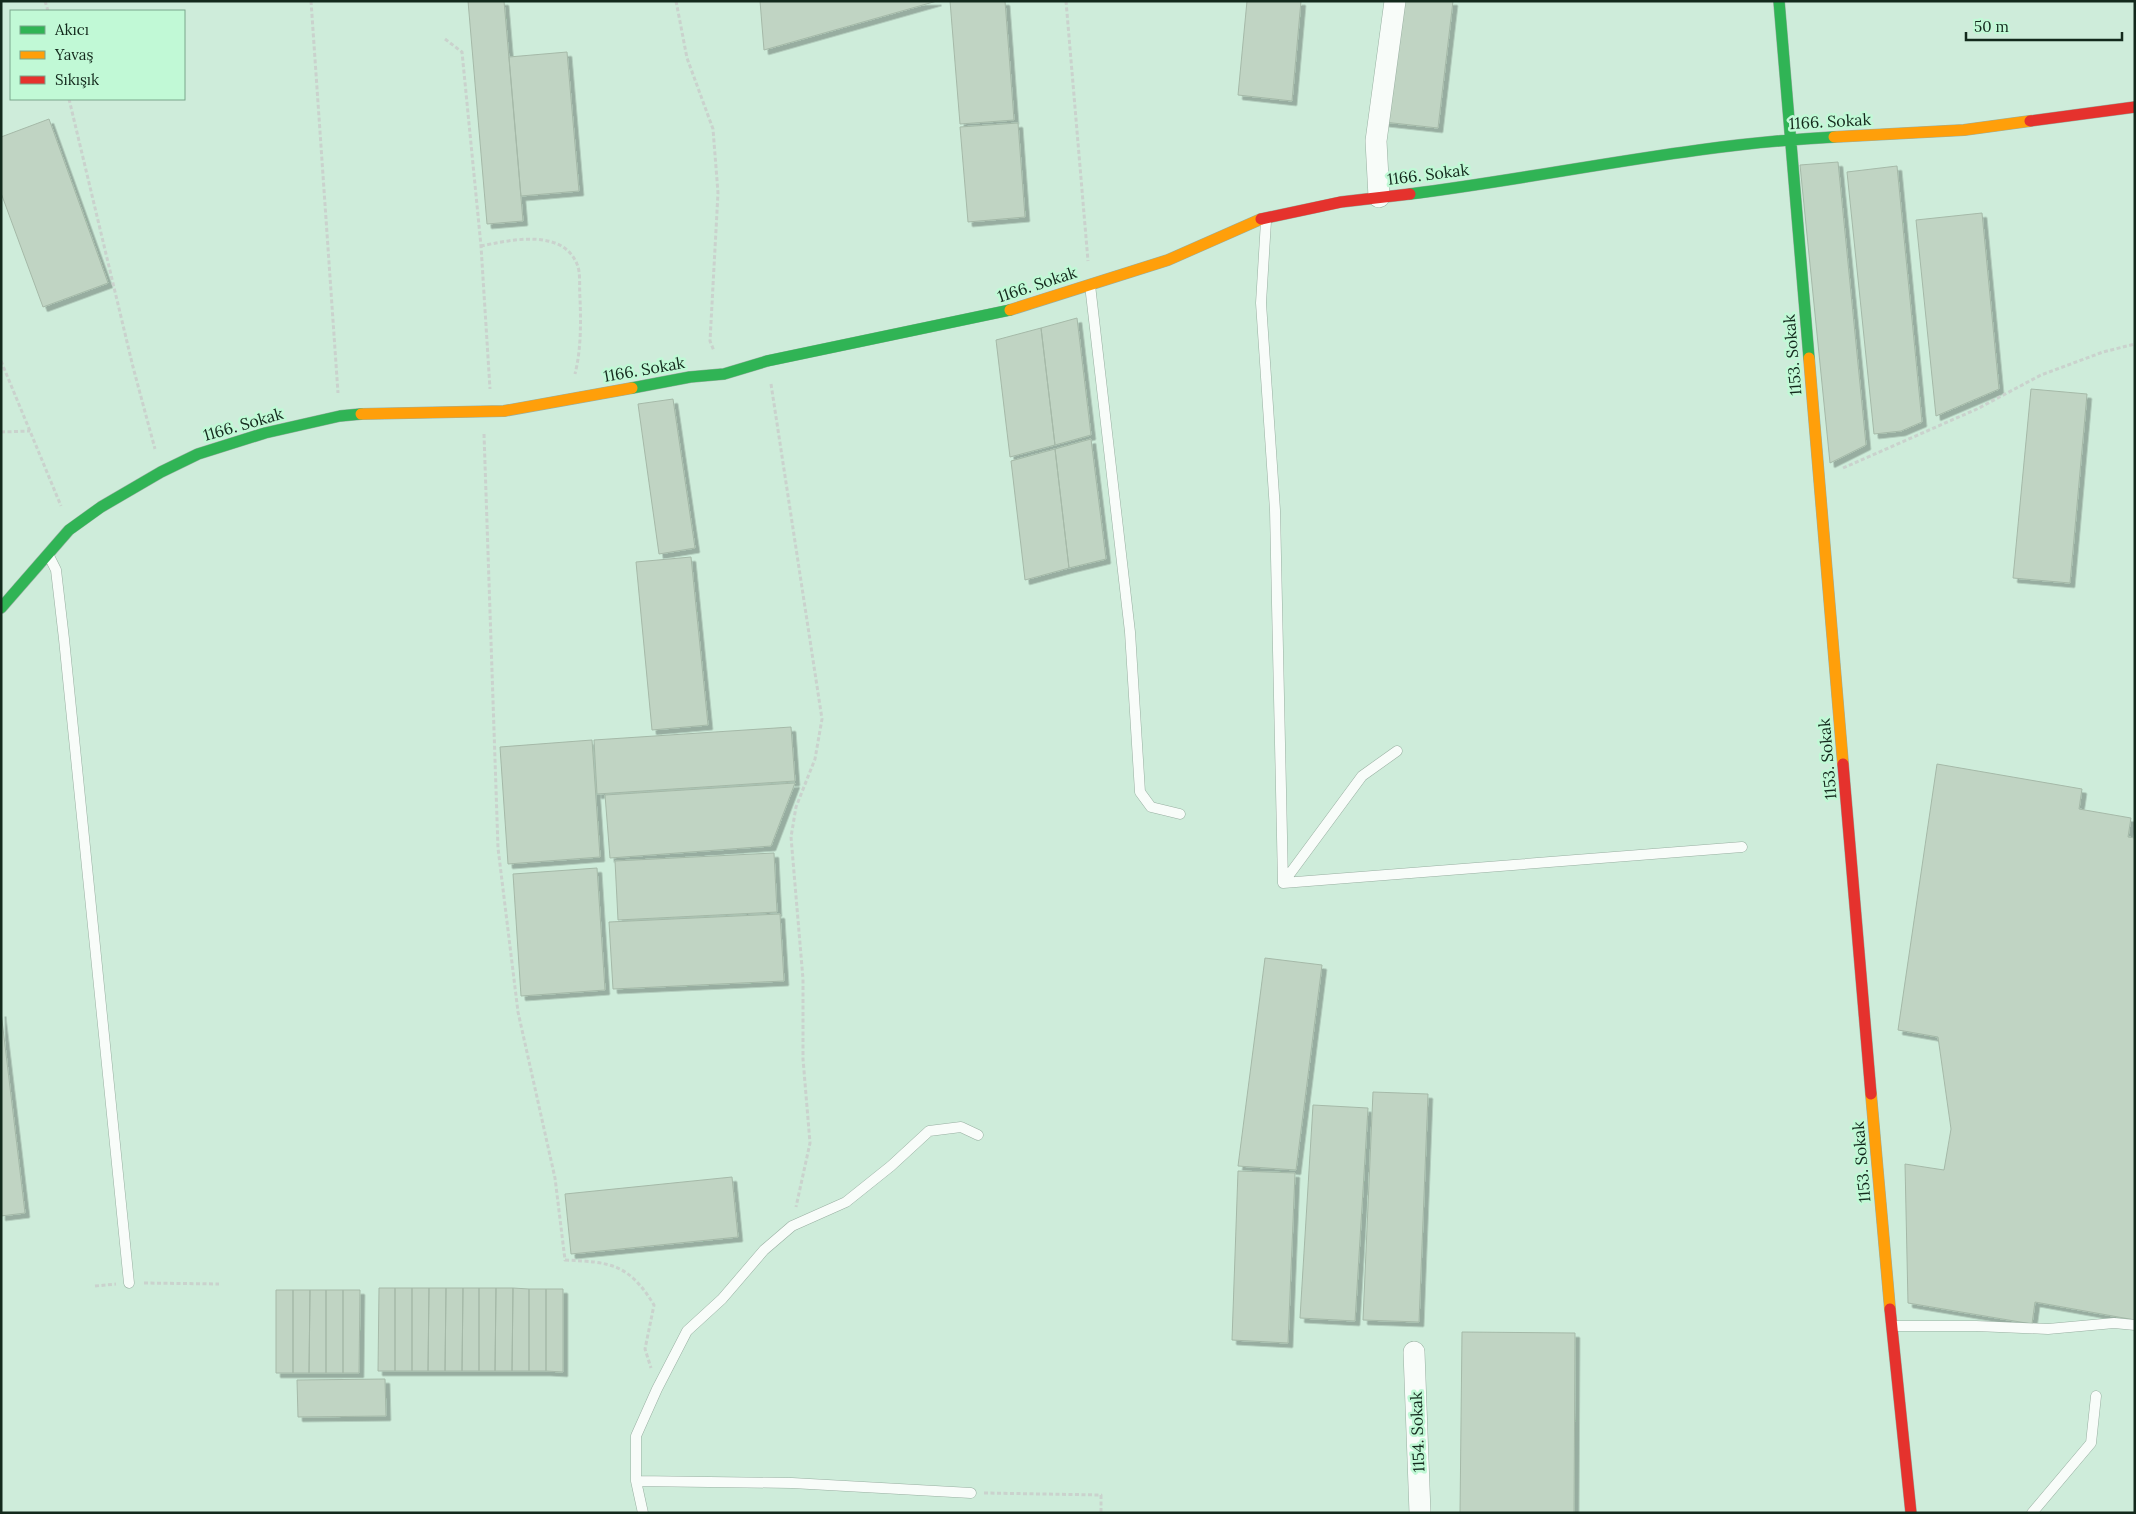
<svg xmlns="http://www.w3.org/2000/svg" width="2136" height="1514" font-family="Lora,serif">
<style>
.building{fill:#c0d4c3;stroke:#a5b9a8;filter:url(#shadow)}
.lines{fill:none;stroke-linecap:round;stroke-linejoin:round}
.lane-casing{stroke:#98afa1;stroke-width:11}
.street-casing{stroke:#98afa1;stroke-width:22}
.fast-casing{stroke:#98afa1;stroke-width:12}
.slow-casing{stroke:#98afa1;stroke-width:12}
.jam-casing{stroke:#98afa1;stroke-width:12}
.path{stroke:#cad2cd;stroke-width:3;stroke-dasharray:4 2.5;stroke-linecap:butt}
.lane{stroke:#f8fcf9;stroke-width:10}
.street{stroke:#f8fcf9;stroke-width:21}
.fast{stroke:#30b455;stroke-width:11}
.slow{stroke:#ff9f0a;stroke-width:11}
.jam{stroke:#e5322d;stroke-width:11}
.labels{text-anchor:middle;dominant-baseline:central;stroke-width:5;stroke-linejoin:round;paint-order:stroke}
.street-label{font-size:16px;fill:#13291c;stroke:#c1f9d6}
</style>
<defs>
<filter id="shadow"><feDropShadow dx="4.5" dy="4.5" stdDeviation="0" flood-color="#0004"/></filter>
</defs>
<rect width="100%" height="100%" fill="#ceecda"/>
<path class="building" d="M468,1H504L523,221L487,224Z
M760,1H937L764,50Z
M950,1H1005L1014,120L960,124Z
M1247,1H1301L1292,101L1238,95Z
M1398,1H1453L1438,128L1384,122Z
M567,52L579,191L521,196L509,57Z
M49,119L108,283L43,307L1,193V137Z
M1018,123L1025,217L968,222L960,127Z
M1838,162L1866,445L1830,463L1800,165Z
M1897,166L1922,422L1901,431L1874,434L1847,172Z
M1982,213L1999,389L1936,416L1916,220Z
M1077,318L1091,435L1055,445L1041,328Z
M1041,328L1055,445L1010,457L996,340Z
M2031,389L2087,394L2070,583L2013,578Z
M673,399L695,548L659,554L638,404Z
M1091,439L1106,559L1069,568L1055,449Z
M1055,449L1069,568L1025,580L1011,461Z
M691,557L708,725L652,730L636,562Z
M791,727L795,781L597,794L594,740Z
M592,740L600,857L508,864L500,747Z
M1937,764L2082,789L2079,809L2131,818L2128,837L2135,838V1320L2035,1302L2032,1324L1908,1303L1905,1164L1944,1170L1951,1129L1938,1037L1898,1030Z
M795,783L771,846L610,858L605,795Z
M774,853L777,912L618,920L615,861Z
M597,868L605,990L521,996L513,874Z
M780,914L784,981L613,989L609,922Z
M1265,958L1322,965L1296,1170L1238,1166Z
M1,1012L25,1213L1,1216Z
M1373,1092L1428,1094L1419,1322L1363,1320Z
M1313,1105L1368,1108L1355,1321L1300,1318Z
M1238,1171L1295,1173L1288,1343L1232,1340Z
M732,1177L738,1237L571,1254L565,1194Z
M379,1288H395V1371H378Z
M395,1288H412V1371H395Z
M412,1288H429L428,1371H412Z
M429,1288H446L445,1371H428Z
M446,1288H463L462,1371H445Z
M463,1288H479V1371H462Z
M479,1288H496L495,1371H479Z
M496,1288H513L512,1371H495Z
M513,1288L529,1289V1371H512Z
M529,1289H546V1371H529Z
M546,1289H563V1372L546,1371Z
M276,1290H293V1373H276Z
M293,1290H310L309,1373H293Z
M310,1290H326V1373H309Z
M326,1290H343V1373H326Z
M343,1290H360L359,1373H343Z
M1462,1332L1575,1333L1574,1513H1460Z
M385,1379L386,1416L298,1417L297,1380Z"/>
<g class="lines">
<g class="lane-casing">
<path id="lane" d="M1266,221L1261,303L1275,510L1283,883L1742,847
M1090,285L1130,632L1140,792L1151,807L1180,814
M49,556L56,570L64,639L129,1283
M1283,883L1362,776L1397,751
M1892,1326H1976L2048,1329L2114,1323L2135,1325
M636,1481L792,1483L971,1493
M643,1513L636,1481V1436L657,1389L687,1331L722,1299L764,1250L792,1226L846,1202L891,1166L929,1131L961,1127L978,1135
M2032,1513L2091,1443L2096,1396"/>
</g>
<g class="street-casing">
<path id="street" d="M1379,197L1376,141L1395,1
M1414,1352L1420,1513"/>
</g>
<g class="fast-casing">
<path id="fast" d="M1779,1L1809,358
M1410,194C1552,176 1691,144 1834,137
M632,388L690,377L724,374L767,361L1010,310
M1,608L69,530L101,507L161,472L198,454L265,433L340,416L361,414"/>
</g>
<g class="slow-casing">
<path id="slow" d="M1834,137L1964,130L2030,121
M1010,310L1168,260L1261,219
M1809,358L1843,764
M361,414L504,411L632,388
M1871,1094L1890,1309"/>
</g>
<g class="jam-casing">
<path id="jam" d="M2030,121L2135,107
M1261,219L1341,202L1410,194
M1843,764L1871,1094
M1890,1309L1911,1513"/>
</g>
<path class="path" d="M45,1L48,11
M311,1L338,393
M676,1L687,58L713,129L718,193L710,341L714,351
M1066,1L1088,261
M445,39L462,52L481,246L490,389
M69,99L133,367L155,449
M481,246C510,240 562,228 577,264C581,273 579,288 580,298C581,324 581,350 575,374
M1,361L61,506
M771,384L822,719L815,759L796,807L791,837L803,979V1059L810,1143L796,1207
M1,432L30,431
M484,434L498,848L518,1012L555,1178L565,1260C611,1262 629,1264 654,1305L645,1349L651,1368
M1843,468L1977,409L2041,375L2103,352L2135,344
M144,1283L219,1284
M95,1286L116,1284
M984,1493L1101,1495V1513"/>
<use href="#lane" class="lane"/>
<use href="#street" class="street"/>
<use href="#fast" class="fast"/>
<use href="#slow" class="slow"/>
<use href="#jam" class="jam"/>
</g>
<g class="labels">
<g class="street-label">
<text transform="translate(1830 121) rotate(-3)">1166. Sokak</text>
<text transform="translate(1428 174) rotate(-7)">1166. Sokak</text>
<text transform="translate(1037 284) rotate(-18)">1166. Sokak</text>
<text transform="translate(1792 355) rotate(-95)">1153. Sokak</text>
<text transform="translate(644 369) rotate(-10)">1166. Sokak</text>
<text transform="translate(243 424) rotate(-16)">1166. Sokak</text>
<text transform="translate(1827 759) rotate(-95)">1153. Sokak</text>
<text transform="translate(1861 1162) rotate(-95)">1153. Sokak</text>
<text transform="translate(1417 1432) rotate(-92)">1154. Sokak</text>
</g>
</g>
<rect width="2136" height="1514" fill="none" stroke="#13291c" stroke-width="5"/>
<rect x="10" y="10" width="175" height="90" fill="#c1f9d6" stroke="#7ba68c"/>
<rect x="20" y="26" width="25" height="8" fill="#30b455" stroke="#7ba68c"/>
<text x="55" y="35" font-size="15" fill="#13291c">Akıcı</text>
<rect x="20" y="51" width="25" height="8" fill="#ff9f0a" stroke="#7ba68c"/>
<text x="55" y="60" font-size="15" fill="#13291c">Yavaş</text>
<rect x="20" y="76" width="25" height="8" fill="#e5322d" stroke="#7ba68c"/>
<text x="55" y="85" font-size="15" fill="#13291c">Sıkışık</text>
<path d="M1966 32v8h156v-8" fill="none" stroke="#13291c" stroke-width="2.5"/>
<text x="1974" y="32" font-size="15" fill="#13291c" stroke="#c1f9d6" stroke-width="4" paint-order="stroke">50 m</text>
</svg>
